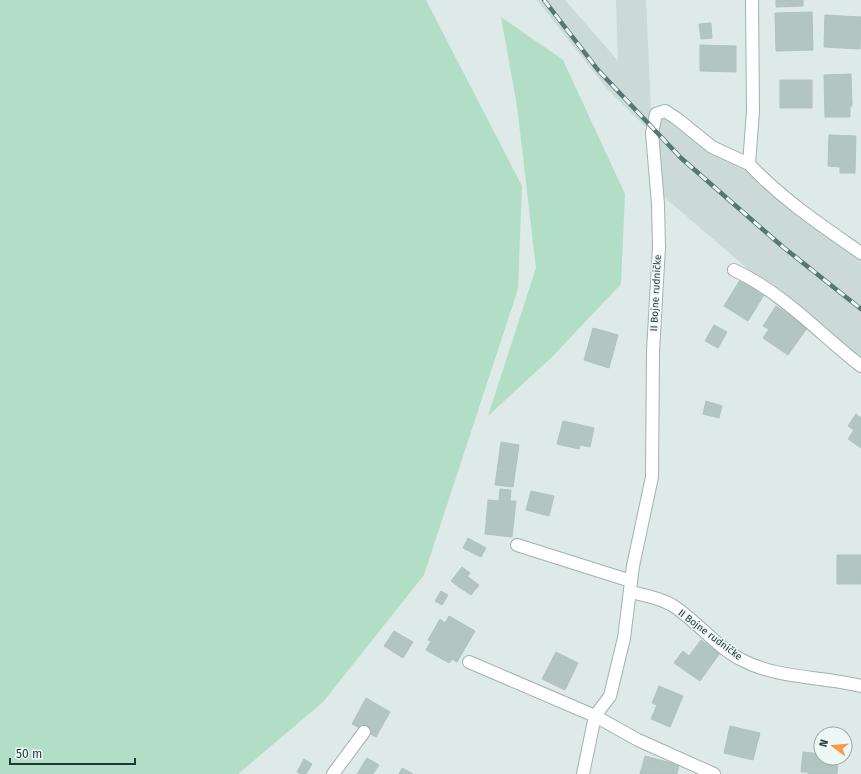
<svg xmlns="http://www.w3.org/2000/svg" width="861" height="774" font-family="'Fira Sans',sans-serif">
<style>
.built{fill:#cbdad6}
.green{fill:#b3dec6}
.building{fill:#b2c5c0;stroke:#afc4bf}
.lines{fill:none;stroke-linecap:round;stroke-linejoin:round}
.street-casing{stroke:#a0b2af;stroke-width:14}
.street{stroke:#fff;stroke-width:12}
.rail-casing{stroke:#577774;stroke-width:4.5}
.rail{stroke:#edf7f4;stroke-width:3;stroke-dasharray:9;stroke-linecap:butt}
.labels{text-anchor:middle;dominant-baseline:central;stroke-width:3;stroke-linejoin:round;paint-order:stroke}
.street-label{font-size:10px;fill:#1d3a38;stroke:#edf7f4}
</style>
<rect width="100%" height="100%" fill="#ddeae7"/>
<path class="built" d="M537,0H565L618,61L616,0H646L651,111L656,114L665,111L749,164L861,253V366L656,190L652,133L607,89Z"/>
<path class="green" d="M0,0H426L522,186L518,289L424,575L323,702L238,774H0Z
M501,17L563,60L625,194L621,284L552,357L488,416L536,268L517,106Z"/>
<path class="building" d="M776,0H803V6L776,7Z
M812,12L813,50L776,51L775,13Z
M825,15L861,17L860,49L824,47Z
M711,23L712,38L701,39L699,24Z
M700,45L736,46V72L700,71Z
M851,74L852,106H850V117H825L824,75Z
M780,80H812V108H780Z
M829,135L856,136L855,173H840V167L828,166Z
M740,280L764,295L748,321L724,306Z
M776,306L808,327L788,355L763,338L769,329L763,326Z
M714,325L727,332L718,348L705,341Z
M593,328L618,335L609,368L584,360Z
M706,401L722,406L719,418L703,414Z
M856,414L861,418V448L848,439L854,430L848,426Z
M563,421L594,428L590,447L580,445L579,449L557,444Z
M501,442L519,445L515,473L497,471Z
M497,471L515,473L513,487L495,485Z
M500,489L511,490L510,501H516L512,537L485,534L488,500L499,501Z
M531,491L554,496L549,516L526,510Z
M468,538L486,548L481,557L463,548Z
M837,555H861V584H837Z
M462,567L470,573L459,587L451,581Z
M467,576L479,585L471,595L459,587Z
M441,591L448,595L442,605L435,601Z
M449,616L475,631L457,662L452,659L449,663L426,650L431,641L428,640L440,619L445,623Z
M394,631L413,642L403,658L384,646Z
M701,640L720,653L700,681L674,663L683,651L689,656Z
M556,652L578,663L565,690L542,679Z
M659,686L683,696L670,727L651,719L657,705L652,703Z
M366,698L390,712L376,737L352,724Z
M730,726L760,733L753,760L724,753Z
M803,752L821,754V758H838L837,774H808V772H801Z
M645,756L679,765L677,774H640Z
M367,758L379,765L373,774H357Z
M304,759L312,764L306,774H301L297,772Z
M402,768L413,774H399Z"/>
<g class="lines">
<g class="street-casing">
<path id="street" d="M752,0L753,111L749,164C783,200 821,225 861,253
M734,270C783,293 819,333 861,366
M517,545L631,581
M631,592C644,595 660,598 672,605C696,620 716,647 742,660C778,679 822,676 861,686
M469,662L595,716L638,740L714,774
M333,774L364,732
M583,774L595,716L610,696L624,638L633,566L652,477L653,351L659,247L658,204L652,133L656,114L665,111L676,118L712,147L749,164"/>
</g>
<use href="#street" class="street"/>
<g class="rail-casing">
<path id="rail" d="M544,0L598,70L681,158L783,247L861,309"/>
</g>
<use href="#rail" class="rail"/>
</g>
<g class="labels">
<g class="street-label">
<text transform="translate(656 293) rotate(-87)">II Bojne rudničke</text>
<text transform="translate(710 635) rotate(37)">II Bojne rudničke</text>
</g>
</g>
<g transform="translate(833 746) rotate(286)"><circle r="19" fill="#edf7f4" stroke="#9aaba9"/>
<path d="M0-3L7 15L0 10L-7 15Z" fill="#fe9647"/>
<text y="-6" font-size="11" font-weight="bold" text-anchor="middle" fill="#1d3a38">N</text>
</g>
<path d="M10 758v6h125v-6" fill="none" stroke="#1d3a38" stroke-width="2"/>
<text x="16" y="758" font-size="12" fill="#1d3a38" stroke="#edf7f4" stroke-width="3" paint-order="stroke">50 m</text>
</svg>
